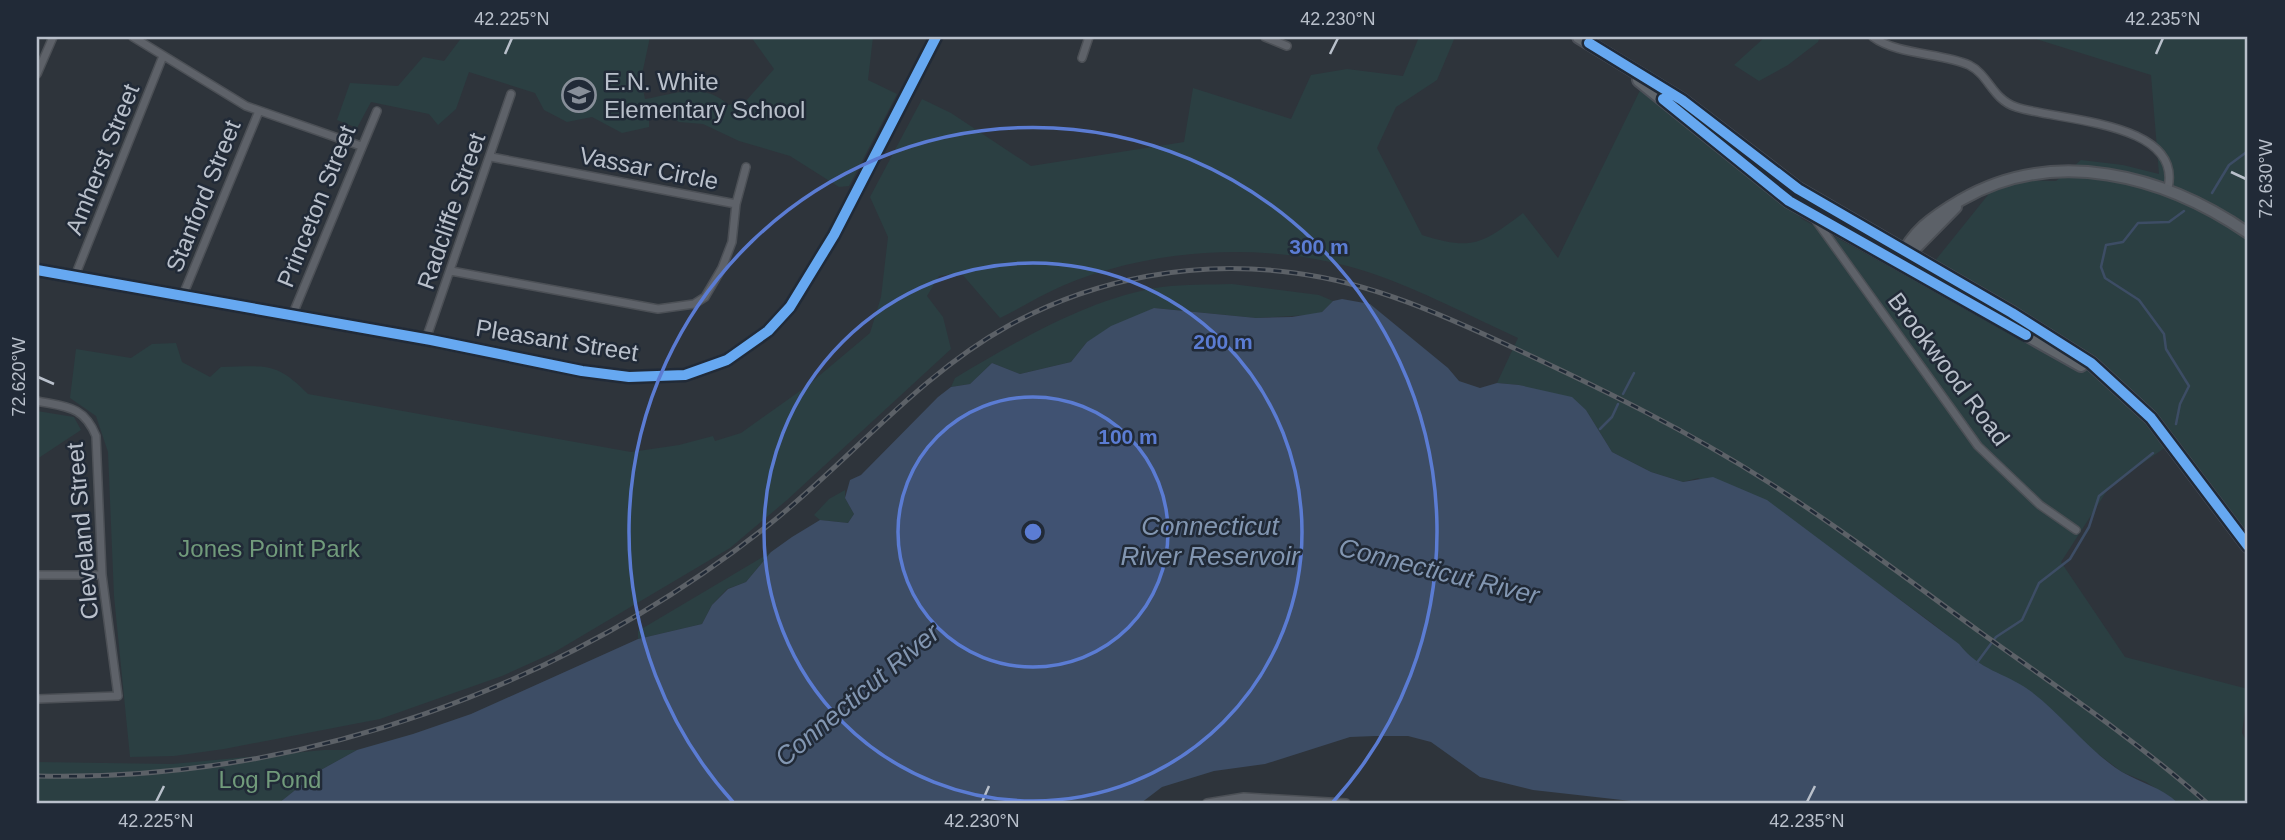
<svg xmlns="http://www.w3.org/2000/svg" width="2285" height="840" font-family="Arial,sans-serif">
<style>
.green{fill:#2b3f42}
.water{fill:#3d4d65}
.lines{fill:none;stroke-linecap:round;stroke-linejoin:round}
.stream{stroke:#3d4d65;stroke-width:2.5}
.street-casing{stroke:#4c5056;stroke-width:10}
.secondary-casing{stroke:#4c5056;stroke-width:14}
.primary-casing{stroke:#4c5058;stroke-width:16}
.street{stroke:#5e6269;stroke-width:7}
.secondary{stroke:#5c6168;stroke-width:10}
.primary{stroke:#60656b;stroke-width:12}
.rail-casing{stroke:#5c6167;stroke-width:5}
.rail{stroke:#212a37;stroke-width:2.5;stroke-dasharray:8;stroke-linecap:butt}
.cycleway-casing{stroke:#212a37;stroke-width:15}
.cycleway{stroke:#66a8f1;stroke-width:10}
.ticks{fill:none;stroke:#b9c0cb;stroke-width:2.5}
.ring{fill:none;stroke:#5b7cd3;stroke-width:3.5}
.labels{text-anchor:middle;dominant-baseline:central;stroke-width:5;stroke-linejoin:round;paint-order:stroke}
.poi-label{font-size:24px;fill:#b9c0cb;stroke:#212a37;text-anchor:start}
.street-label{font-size:24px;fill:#b9c0cb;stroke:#212a37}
.park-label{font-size:24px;fill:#719b7b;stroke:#212a37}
.water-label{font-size:26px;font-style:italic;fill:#8296b1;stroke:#212a37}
.centre{fill:#5b7cd3;stroke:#212a37;stroke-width:3.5}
.ring-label{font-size:21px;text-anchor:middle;font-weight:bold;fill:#5b7cd3;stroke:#212a37;stroke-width:5;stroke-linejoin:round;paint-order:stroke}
.neatline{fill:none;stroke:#b9c0cb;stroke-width:2.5}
.ticks-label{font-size:18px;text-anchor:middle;fill:#b9c0cb}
</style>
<rect width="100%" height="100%" fill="#2e343b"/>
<path class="green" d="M462,37H650L641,79L645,99C675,94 704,81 728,105L745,102L774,69L751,37H873L868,80L897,94L849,186L839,187L790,156L739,141L703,124L679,122L660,110L649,114V127L622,133L592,117L567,122L544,110L535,93L469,72L456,109L438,125L429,114L371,102L357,128L337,120L350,83L398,86L423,57L444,61Z
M1419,37H1455L1437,80L1396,107L1377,148L1422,235C1473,251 1482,244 1523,213L1558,258L1650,70L1802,219L1918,282L2000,180L2056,181L2081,160L2123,165L2159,174L2151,75L2030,37H2248V558L2166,447L2110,486L2061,562L2125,657L2248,689L2242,733L2248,744V803H2178L2146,782L2122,772L1971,659C1954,638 1932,623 1910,607C1844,556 1771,518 1698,478L1683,482L1651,472L1612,452L1586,410L1519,385L1497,383L1518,338C1470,316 1421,290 1371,273C1274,241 1156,246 1062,286C1041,295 1021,308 1000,318L961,273L939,276L927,296L943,317L951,349L787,500L730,548L553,653L502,676L380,719L224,749L174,756L130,757L114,596L108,452L96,416L70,398L76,349L131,358L152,344L176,343L182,362L210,377L221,367C265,366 276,361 308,394L631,452L679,445L713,436L715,441L741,433L807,386L870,333L881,297L888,237L870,197L922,99L951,113L1031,166L1184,142L1193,88L1291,119L1311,75L1347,69L1403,76Z
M1765,37H1820L1818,42L1788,65L1759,81L1734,65Z
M1232,284L1319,295L1333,301L1322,312L1310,315L1256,318L1154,308L1087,342L1071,362L1020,374L992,363L970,384L951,387L955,378C1018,341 1088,298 1162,287C1185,284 1209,285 1232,284Z
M37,411L74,417L81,430L37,459Z
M845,490V498L854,514L848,523L820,520L814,515L829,499Z
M771,552L746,582L727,589L712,605L702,624L638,639V631Z
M324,750H357L319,771L279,803H37V762L172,764Z"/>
<path class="water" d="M1342,299L1370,304L1448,368L1459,381L1480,388L1497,383L1519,385L1572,397L1586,410L1612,452L1651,472L1683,482L1713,477L1767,500L1959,644C1980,671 2004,672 2029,690C2062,714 2087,750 2122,772C2141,783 2161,787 2178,803H1649L1533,790L1480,777L1431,742L1408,736H1375L1350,737L1265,764L1214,771L1162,787L1141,803H279L319,771L357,750L413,734L471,714L638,639L702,624L712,605L728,589L746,582L771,552L792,537L820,520L848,523L854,514L845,498L850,480L861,475L938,397L951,387L970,384L992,363L1020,374L1071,362L1087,342L1111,326L1154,308L1256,318L1292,317L1322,312L1333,301Z"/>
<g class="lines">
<path class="stream" d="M2212,193L2229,165L2248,151
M1623,394L1634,373
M2176,424L2180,404L2189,386L2166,349L2164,334L2139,300L2105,278L2101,267L2106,245L2123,242L2138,223L2169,222L2184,211
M1600,429L1612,417L1618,404
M1976,664L1996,637L2022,620L2039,583L2070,559L2089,527L2099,496L2153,453"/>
<g class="street-casing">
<path id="street" d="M133,37L246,106L361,146
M1265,37L1287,46
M1873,37C1897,55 1943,53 1969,65C1989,75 1992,99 2016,107C2058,121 2183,121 2168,188
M1082,58L1089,37
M37,74L53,37
M736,204L746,167
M1815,219L1978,446L2040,505L2076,530
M451,271L658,309L694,304L705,297L722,268L732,242L736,204L491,157
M75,276L163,56
M183,295L259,111
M292,316L377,111
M426,339L511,94
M37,401C67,407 84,406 96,436L102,575L118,696L37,699
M37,575H102
M1207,803L1244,797L1346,803"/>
</g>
<g class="secondary-casing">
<path id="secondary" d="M1906,258L1956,207
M1898,263C1911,232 1932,217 1961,200C2054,146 2164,175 2248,233
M37,270L431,340L582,371L629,377L685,375L727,360L768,331L790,307L834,235L936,37"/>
</g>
<g class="primary-casing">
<path id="primary" d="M1579,37L1682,100L1798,189L2012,313L2091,363L2151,418L2248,546
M1639,80L1789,201L2081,365"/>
</g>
<use href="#street" class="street"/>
<use href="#secondary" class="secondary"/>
<use href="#primary" class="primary"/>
<g class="rail-casing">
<path id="rail" d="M37,776C301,782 564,688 771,523C851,459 918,376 1008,326C1095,278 1196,259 1295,273C1373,283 1445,316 1516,349C1602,389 1688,431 1768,482C1840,528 1910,581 1980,632C2057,687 2136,740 2207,803"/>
</g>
<use href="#rail" class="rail"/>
<g class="cycleway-casing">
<path id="cycleway" d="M1589,43L1682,100L1798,189L2012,313L2091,363L2151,418L2248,546
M1663,99L1789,201L2026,335
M37,270L431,340L582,371L629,377L685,375L727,360L768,331L790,307L834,235L936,37"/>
</g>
<use href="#cycleway" class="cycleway"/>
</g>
<path class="ticks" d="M505,54L512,38M1330,54L1338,38M2156,54L2163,38M2231,172L2246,179M38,377L54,384M156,802L164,786M982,802L989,786M1807,802L1815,786"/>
<circle cx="1033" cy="532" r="135" fill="#5b7cd3" fill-opacity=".12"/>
<g class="ring">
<circle cx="1033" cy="532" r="135"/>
<circle cx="1033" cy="532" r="269"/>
<path d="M733 802A404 404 0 1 1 1333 802"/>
</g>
<defs>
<g id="school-ring" transform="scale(1.75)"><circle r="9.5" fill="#212a37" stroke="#888f99" stroke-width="1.5"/><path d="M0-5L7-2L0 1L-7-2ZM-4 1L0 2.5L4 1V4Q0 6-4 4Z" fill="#888f99"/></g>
</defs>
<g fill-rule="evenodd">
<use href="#school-ring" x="579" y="95"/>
</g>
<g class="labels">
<g class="poi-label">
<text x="604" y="81">E.N. White<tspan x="604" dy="28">Elementary School</tspan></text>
</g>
<g class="street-label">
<text transform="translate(102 159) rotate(-68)">Amherst Street</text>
<text transform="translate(649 168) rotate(11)">Vassar Circle</text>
<text transform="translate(203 196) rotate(-68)">Stanford Street</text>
<text transform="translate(316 206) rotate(-68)">Princeton Street</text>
<text transform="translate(451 211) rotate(-71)">Radcliffe Street</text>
<text transform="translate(557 340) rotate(9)">Pleasant Street</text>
<text transform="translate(1949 369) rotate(53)">Brookwood Road</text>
<text transform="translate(82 531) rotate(-95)">Cleveland Street</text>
</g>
<g class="park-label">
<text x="269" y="548">Jones Point Park</text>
<text x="270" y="779">Log Pond</text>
</g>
<g class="water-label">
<text x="1210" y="526">Connecticut<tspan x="1210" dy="30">River Reservoir</tspan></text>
<text transform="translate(1439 571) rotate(14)">Connecticut River</text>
<text transform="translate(857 695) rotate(-40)">Connecticut River</text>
</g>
</g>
<circle cx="1033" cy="532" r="10" class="centre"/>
<g class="ring-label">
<text x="1319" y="254">300 m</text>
<text x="1223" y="349">200 m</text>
<text x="1128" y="444">100 m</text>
</g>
<rect width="2285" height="840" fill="none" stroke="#212a37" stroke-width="77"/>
<rect x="38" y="38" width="2208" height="764" class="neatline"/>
<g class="ticks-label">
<text x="512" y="25">42.225°N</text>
<text x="1338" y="25">42.230°N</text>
<text x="2163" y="25">42.235°N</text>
<text transform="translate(2266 179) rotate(-90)" y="6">72.630°W</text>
<text transform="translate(19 377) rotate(-90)" y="6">72.620°W</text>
<text x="156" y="827">42.225°N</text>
<text x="982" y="827">42.230°N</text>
<text x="1807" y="827">42.235°N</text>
</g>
</svg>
